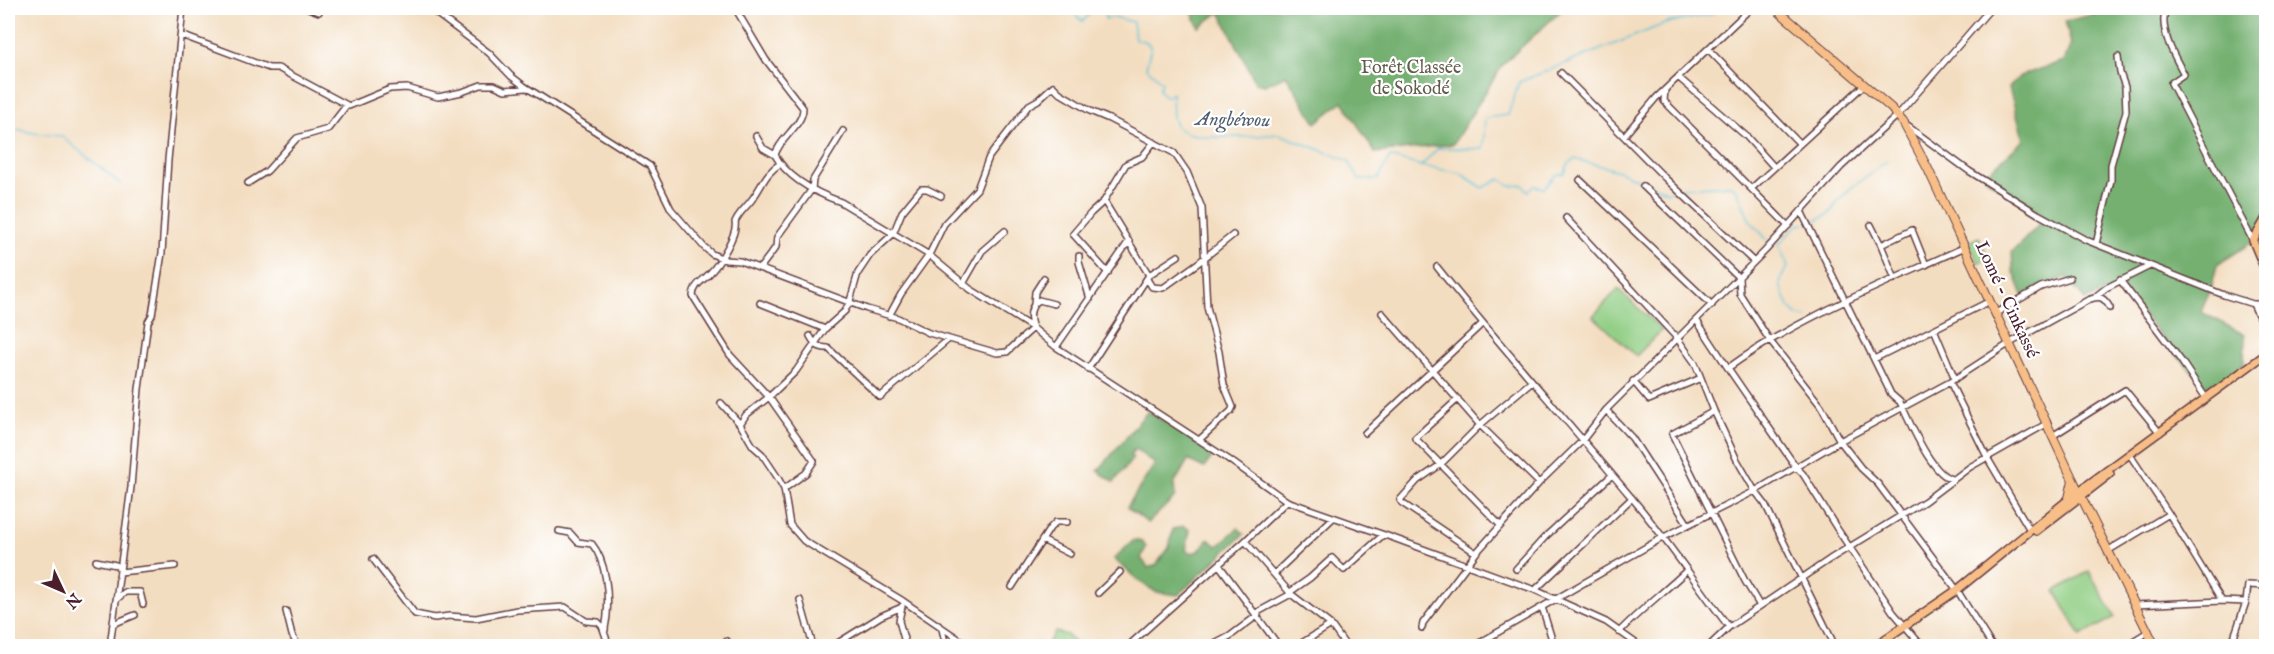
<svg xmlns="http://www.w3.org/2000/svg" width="2274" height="654" font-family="'IM FELL English',serif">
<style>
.green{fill:#90cd83;stroke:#6d7657;stroke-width:1.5}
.forest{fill:#74b071;stroke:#5f684e;stroke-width:1.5}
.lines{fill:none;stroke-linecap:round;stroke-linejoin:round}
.stream{stroke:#57bfd5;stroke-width:1.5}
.minor-casing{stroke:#633c41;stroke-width:8}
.major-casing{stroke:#633c41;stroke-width:10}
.highway-casing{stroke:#633c41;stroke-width:10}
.minor{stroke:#fff;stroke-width:5}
.major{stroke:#f7be88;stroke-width:7}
.highway{stroke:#f7be88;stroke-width:8}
.labels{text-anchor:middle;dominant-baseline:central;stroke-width:4.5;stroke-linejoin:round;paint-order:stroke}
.park-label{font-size:18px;fill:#625c4a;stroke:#fff}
.street-label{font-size:18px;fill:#4a1f2b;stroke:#fff}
.water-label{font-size:20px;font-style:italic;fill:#4f5f6f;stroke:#fff}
</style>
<rect width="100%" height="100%" fill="#fff"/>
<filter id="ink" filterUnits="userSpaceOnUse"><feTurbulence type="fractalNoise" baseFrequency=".0167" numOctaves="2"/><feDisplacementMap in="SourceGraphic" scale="12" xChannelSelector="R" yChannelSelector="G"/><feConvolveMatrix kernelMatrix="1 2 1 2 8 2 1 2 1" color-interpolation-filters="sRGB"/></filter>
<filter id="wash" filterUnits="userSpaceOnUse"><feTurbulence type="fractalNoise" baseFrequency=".008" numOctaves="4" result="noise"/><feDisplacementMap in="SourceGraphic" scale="24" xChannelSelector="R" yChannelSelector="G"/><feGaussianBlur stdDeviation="1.35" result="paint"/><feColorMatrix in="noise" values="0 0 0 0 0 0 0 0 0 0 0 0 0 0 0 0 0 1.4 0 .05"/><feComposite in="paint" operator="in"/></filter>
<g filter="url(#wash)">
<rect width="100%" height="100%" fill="#f3ddc0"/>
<path class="green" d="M1979,237L1989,258L1979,263L1968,242Z
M1618,289L1662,330L1636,356L1593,316Z
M2089,571L2115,617L2081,636L2055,591Z
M1055,632L1067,635L1077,646H1035L1037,642L1046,646Z"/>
<path class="forest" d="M1190,8H1564L1503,64L1453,144L1375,153L1343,101L1316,123L1286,75L1265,85L1256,83L1220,12L1199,27Z
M2108,8H2266V233L2217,265L2212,285L2201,312L2245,335L2244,364L2212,391L2180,359L2119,287L2085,300L2066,277L2023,295L2013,270L2012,252L2037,227L2042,215L1985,178L1986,174L2024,140L2009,88L2020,76L2064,61L2071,44L2065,21L2105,12Z
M1148,411L1214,454L1204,468L1188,460L1174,484L1175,497L1148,523L1127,507L1155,464L1135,449L1130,455L1133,458L1114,482L1098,471Z
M1184,526L1190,530L1186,550L1191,553L1199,551L1208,539L1218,546L1238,528L1244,534L1178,595L1156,592L1140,582L1114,559L1134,540L1142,542L1146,547L1141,558L1148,568L1156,565L1169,548L1173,529Z"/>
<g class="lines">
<path class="stream" d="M1067,8C1074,11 1076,18 1083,21L1095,8
M1105,8V19L1114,17L1133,22L1135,39L1147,42L1151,48L1146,67L1162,82L1159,90L1166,97L1172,93L1173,118L1177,127L1186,133L1206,137H1244L1279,134L1349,161L1359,180L1378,179L1390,157L1421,166L1438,148L1483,149L1485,118L1508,115L1519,82L1667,23L1710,15L1719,8
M8,127L33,133L61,136L121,184
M1421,166L1460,173L1483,188L1500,179L1510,186L1523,185L1528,191L1534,186L1544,188L1556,175L1565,173L1568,164L1575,159L1619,171L1668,192L1675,190
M1680,188L1731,185L1738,192L1749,219L1769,242
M1809,223L1828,215L1840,199L1851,188L1887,161
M1774,243L1778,245L1797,225L1805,224
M1779,246L1788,267L1782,276L1780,285L1789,307L1797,315L1807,318"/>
</g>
</g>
<g filter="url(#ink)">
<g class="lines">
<g class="minor-casing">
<path id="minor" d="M308,8L319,12
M429,8L489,53L511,76L524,86L650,166L671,209L704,247L712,254L726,260L740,261L867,309L898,318L929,333L997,353L1007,352L1033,328C1029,318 1029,307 1039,300L1054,304
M735,8L766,60L803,108C803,126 780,137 775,155C788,179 816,193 841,202L929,255L970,289L1033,328L1056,347L1228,459L1287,501L1396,539L1535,590L1606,622L1640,646
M2166,8C2158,28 2174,56 2184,74L2171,83L2253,241
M181,35L269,68H278L349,106L390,89L407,88L438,97L462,92L481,85H494L505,90L526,88
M1708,49L1799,143
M1561,73L1666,179L1754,262
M1678,77L1746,136L1774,167
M1665,90L1664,101L1788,226
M1906,125L1969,171L2038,214L2086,240L2224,295L2253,304L2266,332
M756,136L763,148L775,155
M1624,136L1656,98L1751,8
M780,164C766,172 762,186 753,198C747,207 739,212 735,222C738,233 719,264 710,273C703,281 694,284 693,296L730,355L769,397L814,461L806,473L784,489
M1580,180L1712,305
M248,183L267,171L297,138L328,129L346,106
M1643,186L1739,278L1740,294L1770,341L1821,406L1840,441L1861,468L1878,484L1957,590L1992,646
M1752,188L1864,85
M1801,211L1891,394L1900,402C1909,420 1932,477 1953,479
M1566,218L1677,338L1695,363L1714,411L1737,460L1755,491L1765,504L1835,646
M1871,225L1881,245L1895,279
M2096,244L2111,180V165L2126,111L2125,87L2120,73L2118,57
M1881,245L1912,230L1926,265
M1079,256V262L1090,299
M1437,267C1500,346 1566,419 1631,497C1666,538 1696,584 1729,627
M760,268L776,247L777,237L812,189L813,180L843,131
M1108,273L1073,234L1091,213L1104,201L1126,164L1142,157L1154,142
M1149,275L1178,256
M1147,279L1152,287L1163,288L1198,263L1233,235
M2120,280L2182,362L2206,398
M963,284L982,251L1005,231
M2096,296L2106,288L2150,266
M760,303L825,329
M1034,304L1035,292L1044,278
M2253,304H2266
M1382,313L1480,425L1539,483
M1996,313L2041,287L2070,278
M889,316L901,294L929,255L944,224L977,189L989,157L1029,105L1038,100L1053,86L1060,93L1090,111L1109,119L1174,153L1187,172L1202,208L1207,307L1219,352L1224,385L1233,407L1231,411L1199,440
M1697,321L1728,368C1799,317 1886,283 1965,247
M1934,329L1955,379
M810,336C815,345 818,348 828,348L880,397L949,339
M1056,347L1129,241
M1874,359L1990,301
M1728,368L1796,467L1803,474L1836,527L1893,612L1922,646
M1088,369L1149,275L1104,201
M1633,381L1649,400L1701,378
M1950,382L1988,459L2030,530
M1458,399L1415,438L1500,525
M721,403L740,424L753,446L762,454L778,478L784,489L790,525L804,541L903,601L969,646
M1606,410L1632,438L1688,524
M1714,411L1672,434L1745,581L1760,606
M740,424L746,415L769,397L796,371L825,329L845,311L850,301L858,273L870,255L893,234L902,212L921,189H927L941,196
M1365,433L1482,324
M2054,435L2125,390L2160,433
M2130,455L2169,514
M559,531L570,533L578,542L592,544C606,561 609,593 607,615C607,620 605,625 605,630
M1042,540L1070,554
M1245,541L1291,594L1331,625L1346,646
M2109,550L2169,514L2222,601
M1476,553L1402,503L1400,500L1417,481L1440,465L1480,425L1531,382
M373,559L415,614L435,618L449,616L476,618L517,610L565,607L586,621L598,622L602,626L609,646
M96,561L116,565L121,570
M1219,565L1279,646
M1516,569L1545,537L1612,475
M120,572L175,566
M1274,574L1333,518
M1012,587L1050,528L1056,522H1067
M1535,590L1632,498
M1290,592L1310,578L1332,558L1344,570L1383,535
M1098,593L1120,572
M117,599L125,592H140L143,604
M800,600L813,646
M2135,605L2222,601L2246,602L2248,585L2266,586
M902,606L899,621L906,646
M1542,607L1554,646
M286,611L292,635L298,646
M1256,613L1291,594
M113,624L135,615
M1422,628L1423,623L1476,553L1539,483L1582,441L1606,410L1765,251L1841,167L1898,115L1991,8
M942,629L946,646
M1619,632C1640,610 1664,592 1686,571
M727,641V646
M110,646L131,487L139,389L148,322L152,315L162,253L168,160L183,8
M833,646L881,616L902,607
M1128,646L1245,541L1287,501
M1211,646L1230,636L1258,615
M1297,646L1331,625
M1474,646L1662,538L1755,491L1840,441L1950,382L2010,343L2088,300C2100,295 2104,297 2110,308
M1709,646L1729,627L1830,559L1925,501L1970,467L2048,423
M2125,646L2148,632
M2231,646L2246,602"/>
</g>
<g class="major-casing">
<path id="major" d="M2266,218L2253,241L2266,272
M2036,531L2110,474
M1875,646L1957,590L2079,491L2266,354"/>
</g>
<g class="highway-casing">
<path id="highway" d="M1775,8L1891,108L1903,122L1928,169L2073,480L2155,646
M2069,498L2073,480"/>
</g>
<use href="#minor" class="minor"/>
<use href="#major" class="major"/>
<use href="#highway" class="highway"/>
</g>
</g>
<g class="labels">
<g class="park-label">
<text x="1411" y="68">Forêt Classée<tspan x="1411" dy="21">de Sokodé</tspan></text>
</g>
<g class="street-label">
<text transform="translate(2006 300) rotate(65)">Lomé - Cinkassé</text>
</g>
<g class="water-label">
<text transform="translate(1233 120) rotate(1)">Angbéwou</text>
</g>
</g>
<rect width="2274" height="654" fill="none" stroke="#fff" stroke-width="30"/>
<g transform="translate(63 591) rotate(134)" stroke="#ffffff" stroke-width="4.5" paint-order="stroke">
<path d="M0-4.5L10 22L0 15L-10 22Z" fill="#4a1f2b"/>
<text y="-9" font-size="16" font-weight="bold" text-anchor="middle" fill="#4a1f2b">N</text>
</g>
</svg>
